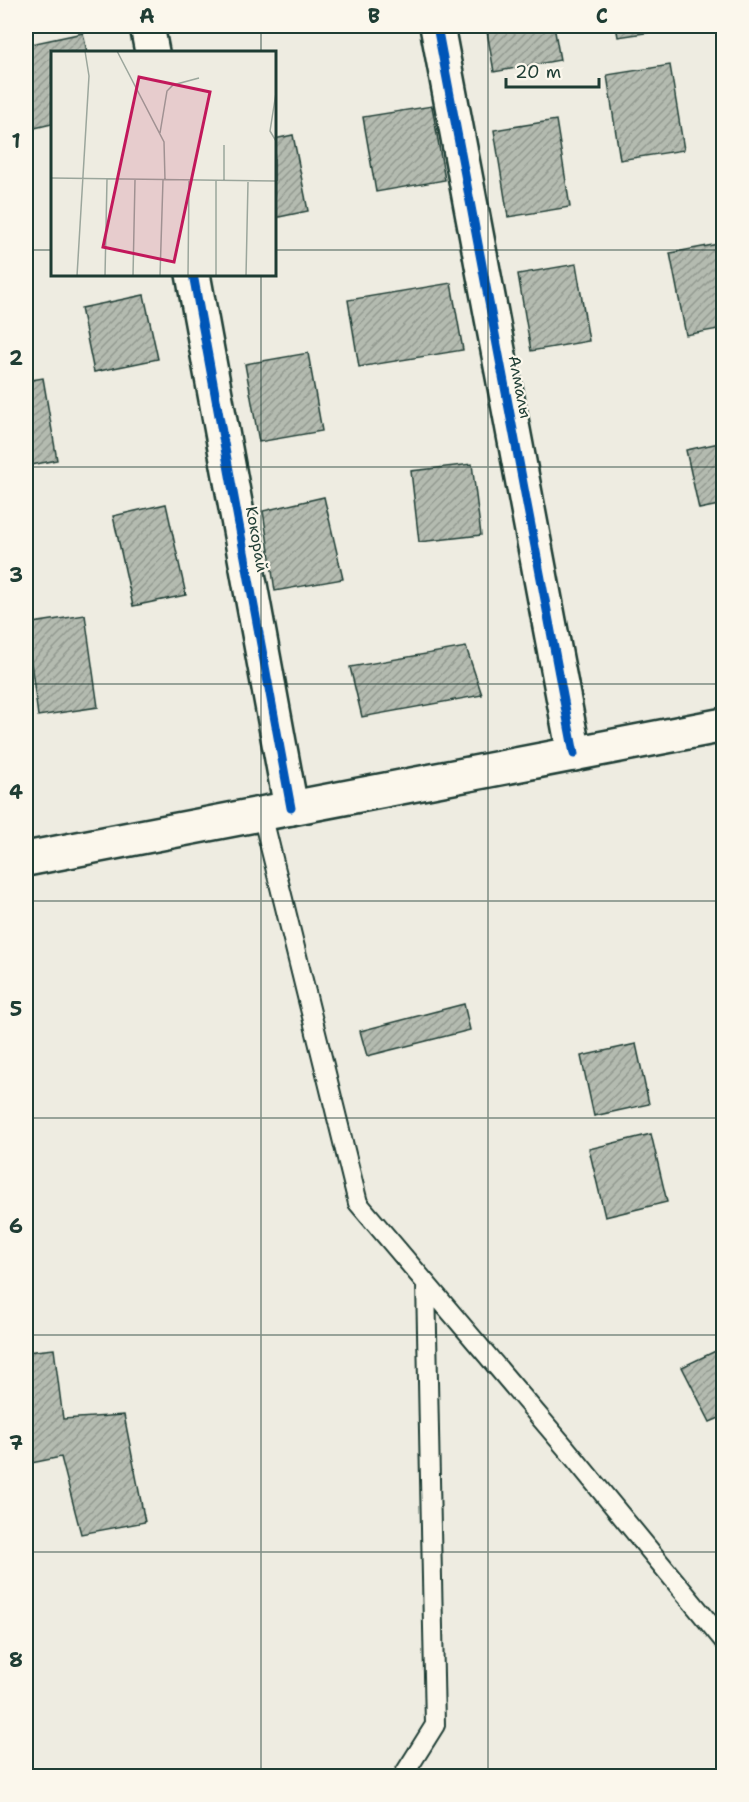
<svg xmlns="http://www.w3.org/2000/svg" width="749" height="1802" font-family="'Shantell Sans',sans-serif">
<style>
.building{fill:url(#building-hatch);stroke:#1f3d34;stroke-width:1.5}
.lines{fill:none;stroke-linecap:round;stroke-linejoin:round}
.lane-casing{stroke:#1f3d34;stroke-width:22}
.street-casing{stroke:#1f3d34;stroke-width:38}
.secondary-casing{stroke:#1f3d34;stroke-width:38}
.lane{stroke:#fbf7ec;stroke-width:18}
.street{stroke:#fbf7ec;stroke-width:33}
.secondary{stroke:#fbf7ec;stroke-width:33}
.cycleway-casing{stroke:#fbf7ec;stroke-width:13}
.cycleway{stroke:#0057b8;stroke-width:9}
.grid{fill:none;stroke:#1f3d34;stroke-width:1.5;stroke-opacity:0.55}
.labels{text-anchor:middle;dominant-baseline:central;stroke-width:4.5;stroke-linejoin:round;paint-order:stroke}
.street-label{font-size:16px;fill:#1f3d34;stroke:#fbf7ec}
.inset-road{fill:none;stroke:#9ba69c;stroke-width:1.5}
.view{fill:#c2185b;fill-opacity:0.15;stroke:#c2185b;stroke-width:3}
.inset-edge{fill:none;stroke:#1f3d34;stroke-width:3}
.neatline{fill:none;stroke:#1f3d34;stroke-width:2}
.grid-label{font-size:20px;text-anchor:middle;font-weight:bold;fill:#1f3d34}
</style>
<defs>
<pattern id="building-hatch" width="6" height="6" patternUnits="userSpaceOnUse" patternTransform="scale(1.5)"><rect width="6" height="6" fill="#b4bbb0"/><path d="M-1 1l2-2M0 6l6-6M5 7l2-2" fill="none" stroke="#929990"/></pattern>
</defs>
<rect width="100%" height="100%" fill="#eeece1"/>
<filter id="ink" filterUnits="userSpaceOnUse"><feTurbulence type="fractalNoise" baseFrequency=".0167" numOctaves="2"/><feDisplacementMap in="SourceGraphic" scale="12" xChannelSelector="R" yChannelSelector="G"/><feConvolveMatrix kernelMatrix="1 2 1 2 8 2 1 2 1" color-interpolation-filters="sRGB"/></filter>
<g filter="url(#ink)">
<path class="building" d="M486,26H554L560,60L494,72Z
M616,26H685V27L618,37Z
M83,33L87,52H52V124L26,130V45Z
M670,65L684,150L620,160L607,75Z
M432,106L445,180L376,192L363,117Z
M556,120L570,207L508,217L494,130Z
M293,135L308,211L274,218V139Z
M724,243V328L686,335L670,253Z
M576,264L589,341L531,351L518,274Z
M451,283L463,350L359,367L348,300Z
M144,295L158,359L94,372L81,308Z
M308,353L322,431L259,442L245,364Z
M43,378L57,460L26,466V381Z
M724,442V504L699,509L686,450Z
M472,464L481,535L419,542L411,471Z
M324,497L343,579L275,591L263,511Z
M166,504L186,595L133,606L113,516Z
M85,615L98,707L38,716L26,624Z
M466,647L482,695L362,717L350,667Z
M464,1004L470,1030L367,1056L360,1031Z
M636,1044L649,1104L594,1116L581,1056Z
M651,1134L667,1202L605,1217L589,1149Z
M724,1347V1416L710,1422L682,1367Z
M54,1349L63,1419L124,1415L145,1522L81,1534L61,1457L26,1464V1352Z"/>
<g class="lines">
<g class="lane-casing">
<path id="lane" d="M262,814L358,1203L565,1447L724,1641
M403,1776L435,1725L426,1283"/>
</g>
<g class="street-casing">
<path id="street" d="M147,26L152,52
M437,26L574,754
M193,274L291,808"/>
</g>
<g class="secondary-casing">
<path id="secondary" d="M26,859L724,725"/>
</g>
<use href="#lane" class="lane"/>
<use href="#street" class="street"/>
<use href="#secondary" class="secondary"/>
<g class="cycleway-casing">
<path id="cycleway" d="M437,26L574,754
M193,274L291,808"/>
</g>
<use href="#cycleway" class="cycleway"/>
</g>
</g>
<path class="grid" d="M261,26V52M488,26V1776M26,250H52M274,250H724M261,274V1776M26,467H724M26,684H724M26,901H724M26,1118H724M26,1335H724M26,1552H724"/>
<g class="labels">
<g class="street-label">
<text transform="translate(520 387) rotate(79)">Алмалы</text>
<text transform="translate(257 539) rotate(80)">Кокорай</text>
</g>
</g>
<g transform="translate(51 51)">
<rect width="225" height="225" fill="#eeece1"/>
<path class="inset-road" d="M66,0L113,91L114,129M225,42L219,80L225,90M109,82L116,40L122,34L148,27M173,94V130M0,127L225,130M165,130V225M26,225L38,25L34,0M54,225L56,128M82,225L84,129M109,225L112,129M137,225L138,130M195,225L197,131"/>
<path class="view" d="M88,26L159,41L123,211L52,196Z"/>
<rect width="225" height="225" class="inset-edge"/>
</g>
<rect width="749" height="1802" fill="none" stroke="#fbf7ec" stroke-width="66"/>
<path d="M506 78v9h93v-9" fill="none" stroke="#1f3d34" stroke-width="3"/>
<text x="515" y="78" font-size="18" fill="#1f3d34" stroke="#fbf7ec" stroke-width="4.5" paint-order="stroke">20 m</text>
<rect x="33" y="33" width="683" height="1736" class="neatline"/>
<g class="grid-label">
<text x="147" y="23">A</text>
<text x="374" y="23">B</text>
<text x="602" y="23">C</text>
<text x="16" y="148">1</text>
<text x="16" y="365">2</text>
<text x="16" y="582">3</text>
<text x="16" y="799">4</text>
<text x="16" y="1016">5</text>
<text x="16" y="1233">6</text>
<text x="16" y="1450">7</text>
<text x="16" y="1667">8</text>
</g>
</svg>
